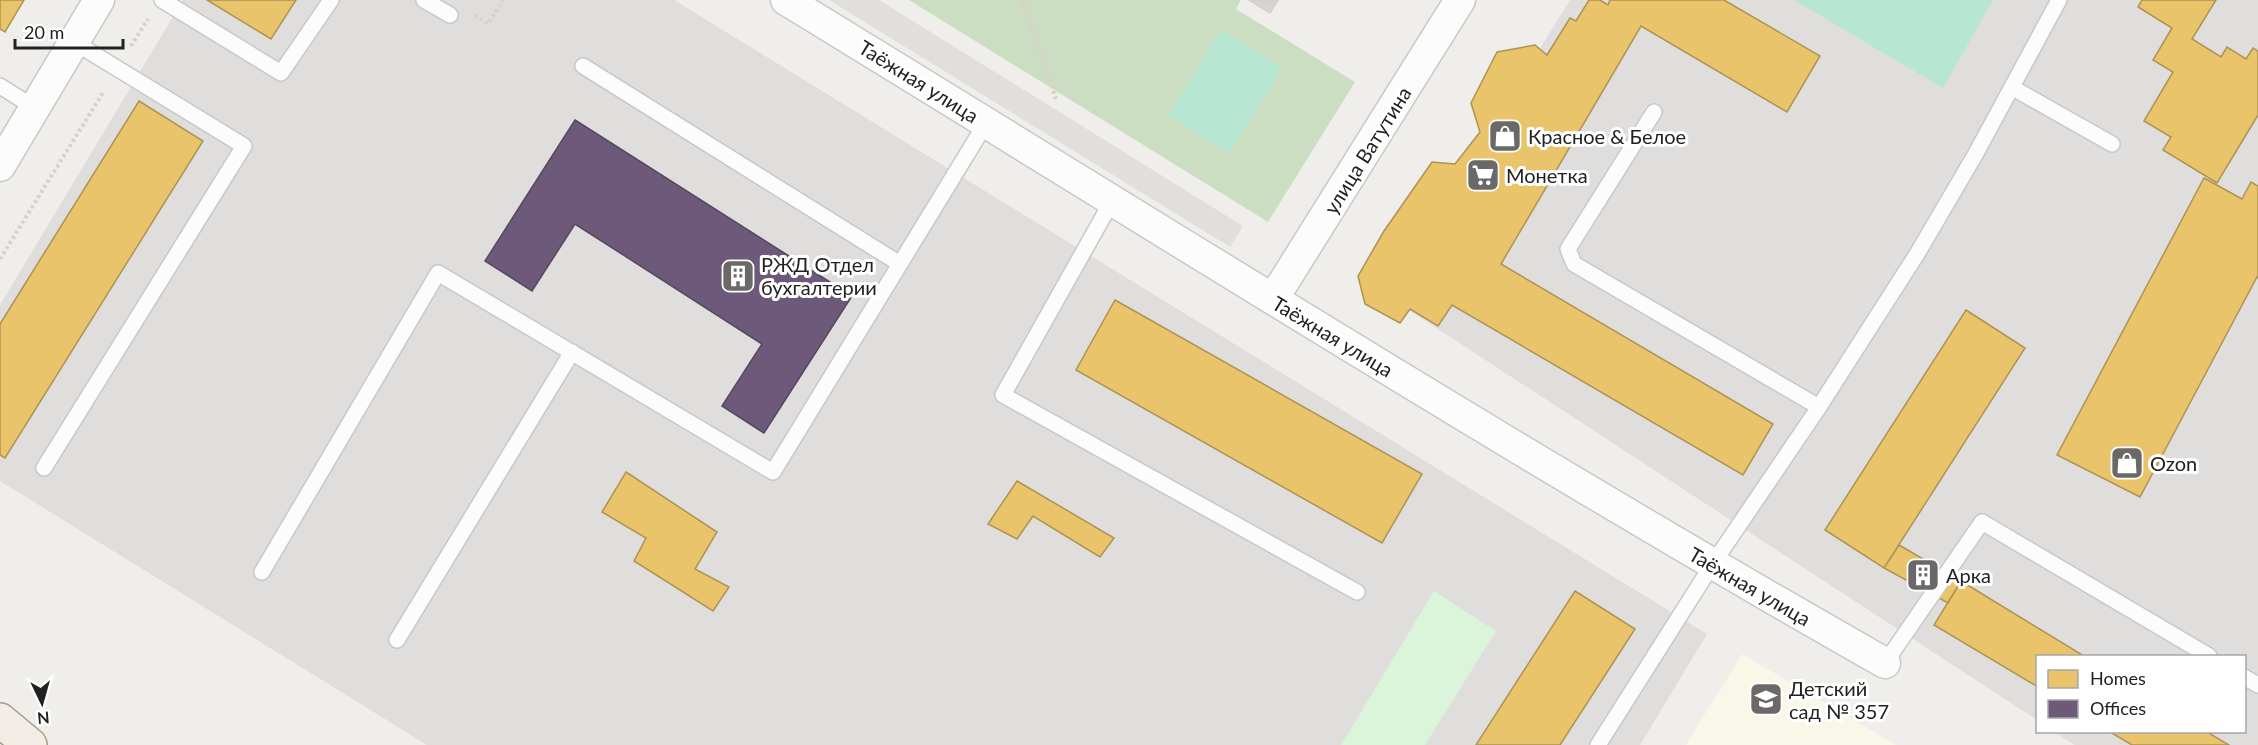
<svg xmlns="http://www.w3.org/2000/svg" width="2258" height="745" font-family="Lato,sans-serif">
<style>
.residential{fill:#dfdedc}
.education{fill:#f8f7e8}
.forest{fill:#cbdec1}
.park{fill:#daf5da}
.pitch{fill:#b7e6d2}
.parking{fill:#e0dfde}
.homes{fill:#e9c46a;stroke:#ad9354;stroke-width:1.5}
.offices{fill:#6d597a;stroke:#564860;stroke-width:1.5}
.building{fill:#d7d4d2;stroke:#d3d0cc;stroke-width:1.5}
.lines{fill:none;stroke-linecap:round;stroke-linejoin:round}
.service-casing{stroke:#c9c8c7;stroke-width:18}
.minor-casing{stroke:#c9c8c7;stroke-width:33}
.primary-casing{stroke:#a79c86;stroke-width:36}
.path{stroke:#dccecd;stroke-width:4;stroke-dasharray:3 3;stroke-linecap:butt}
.service{stroke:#fdfcfc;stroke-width:15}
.minor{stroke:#fdfcfc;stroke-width:30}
.primary{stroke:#f3ede7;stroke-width:33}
.labels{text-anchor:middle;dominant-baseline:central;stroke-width:6;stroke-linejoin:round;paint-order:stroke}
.street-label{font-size:20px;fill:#222;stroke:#fff}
.poi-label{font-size:20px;fill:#222;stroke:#fff;text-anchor:start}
</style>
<rect width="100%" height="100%" fill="#f0eeeb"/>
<path class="residential" d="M183,0H674L1707,634L1640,745H427L0,481V305Z
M1570,0H2258V745H2075L2054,732H2244V656H2038L2037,720L1386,295Z"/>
<path class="education" d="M1742,654L1896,745H1686Z"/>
<path class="forest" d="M909,0H1241L1236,9L1355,82L1268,222Z"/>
<path class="park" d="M1434,591L1496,631L1425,745H1341Z"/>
<path class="pitch" d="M1794,0H1993L1943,88Z
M1221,30L1282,68L1229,153L1168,115Z"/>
<path class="parking" d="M829,0H879L1243,226L1230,247Z
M2106,0L2128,168L2109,174L2019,106L2072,1Z
M1836,75L1975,155L1815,412L1741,367L1844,192L1790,160Z"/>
<path class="homes" d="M0,0H24L5,32L0,29Z
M207,0H296L271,39Z
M1589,0H1600L1608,5L1610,0H1724L1820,56L1787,112L1641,26L1501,264L1773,424L1743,475L1452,305L1438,326L1410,309L1400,323L1365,304L1358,276L1384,231L1432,162L1455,164L1480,132L1471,103L1497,52L1535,45L1547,55L1570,18L1576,21Z
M2142,0H2216L2192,39L2221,57L2227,47L2246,59L2253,48L2258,51V115L2217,183L2163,150L2171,137L2144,121L2173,72L2153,60L2172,28L2138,7Z
M139,101L203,141L5,458L0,455V324Z
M2204,178L2242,199L2251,182L2258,186V278L2257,277L2140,497L2057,455Z
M1115,300L1422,474L1382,543L1076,370Z
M1966,310L2025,348L1884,568L1825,530Z
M626,472L717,532L695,569L729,587L713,611L634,561L646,538L602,512Z
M1017,481L1114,538L1100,557L1033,516L1017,539L988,524Z
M1899,545L1961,581L1948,603L1884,568Z
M1961,581L2084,656H2038V687L1934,625Z
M1575,591L1635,629L1560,745H1476Z
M2110,732H2207L2229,745H2132Z"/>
<path class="offices" d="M575,120L852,296L764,433L722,406L762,344L575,224L532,291L485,261Z"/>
<path class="building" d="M1249,0H1278L1270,13Z"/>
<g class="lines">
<g class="service-casing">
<path id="service" d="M162,0L281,73L331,0
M424,0L450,15
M583,66L900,264
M0,86L35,108
M2013,88L2112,144
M1654,112L1568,249L1574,264L1819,407
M1112,201L1003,395L1357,592
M44,468L244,146L74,42
M262,572L438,273L773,472L986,123
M397,640L572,352
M1885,663L1982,522L2209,656
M2244,677L2258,685
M1598,745L1712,565L1819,407L1917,254L1975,155L2059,0"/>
</g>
<g class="minor-casing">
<path id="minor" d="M786,0C1151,223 1513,452 1885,663
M0,166L99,0
M1273,299L1460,0"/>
</g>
<g class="primary-casing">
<path id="primary" d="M0,720L30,745"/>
</g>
<path class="path" d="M1022,0L1056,99
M475,15L488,24L503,0
M131,46L148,19
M0,259L104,91"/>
<use href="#service" class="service"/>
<use href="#minor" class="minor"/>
<use href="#primary" class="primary"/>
</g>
<defs>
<g id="shop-square" transform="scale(1.725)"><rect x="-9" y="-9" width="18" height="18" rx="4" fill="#6a6968" stroke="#fff"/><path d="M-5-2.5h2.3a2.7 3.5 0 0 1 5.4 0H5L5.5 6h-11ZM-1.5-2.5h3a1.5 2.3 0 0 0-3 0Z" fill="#fff"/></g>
<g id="supermarket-square" transform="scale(1.725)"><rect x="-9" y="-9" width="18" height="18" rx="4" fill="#6a6968" stroke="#fff"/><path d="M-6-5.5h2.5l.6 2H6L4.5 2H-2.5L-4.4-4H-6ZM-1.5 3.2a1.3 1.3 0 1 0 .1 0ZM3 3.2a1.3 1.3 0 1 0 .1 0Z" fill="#fff"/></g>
<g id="building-square" transform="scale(1.725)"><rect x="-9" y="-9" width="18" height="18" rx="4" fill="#6a6968" stroke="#fff"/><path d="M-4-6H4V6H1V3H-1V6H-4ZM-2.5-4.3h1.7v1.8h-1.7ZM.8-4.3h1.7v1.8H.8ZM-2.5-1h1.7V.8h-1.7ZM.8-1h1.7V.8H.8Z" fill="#fff"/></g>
<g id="school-square" transform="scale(1.725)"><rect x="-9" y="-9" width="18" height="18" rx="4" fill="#6a6968" stroke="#fff"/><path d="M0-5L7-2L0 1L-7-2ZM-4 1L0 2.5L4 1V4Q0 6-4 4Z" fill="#fff"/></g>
</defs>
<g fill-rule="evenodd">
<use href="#shop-square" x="1505" y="136"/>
<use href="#supermarket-square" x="1483" y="175"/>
<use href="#building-square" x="738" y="276"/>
<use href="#shop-square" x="2127" y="463"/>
<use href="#building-square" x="1923" y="575"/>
<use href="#school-square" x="1766" y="699"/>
</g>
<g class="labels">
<g class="street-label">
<text transform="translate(919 81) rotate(32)">Таёжная улица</text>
<text transform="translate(1367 150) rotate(-58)">улица Ватутина</text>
<text transform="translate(1333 336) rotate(31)">Таёжная улица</text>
<text transform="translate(1750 586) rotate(30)">Таёжная улица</text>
</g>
<g class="poi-label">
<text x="1528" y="136">Красное &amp; Белое</text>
<text x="1506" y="175">Монетка</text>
<text x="761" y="264">РЖД Отдел<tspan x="761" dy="23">бухгалтерии</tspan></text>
<text x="2150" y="463">Ozon</text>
<text x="1946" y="575">Арка</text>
<text x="1789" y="688">Детский<tspan x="1789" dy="23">сад № 357</tspan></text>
</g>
</g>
<rect x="2036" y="655" width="210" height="78" fill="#ffffff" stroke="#a7a7a7" stroke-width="1.5"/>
<rect x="2048" y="670" width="30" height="18" fill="#e9c46a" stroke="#a7a7a7" stroke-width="1.5"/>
<text x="2090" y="685" font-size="18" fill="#222222">Homes</text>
<rect x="2048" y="700" width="30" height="18" fill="#6d597a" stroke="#a7a7a7" stroke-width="1.5"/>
<text x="2090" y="715" font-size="18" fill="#222222">Offices</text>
<g transform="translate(42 703) rotate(175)" stroke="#ffffff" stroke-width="4.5" paint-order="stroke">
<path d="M0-4.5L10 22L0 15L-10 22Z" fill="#222222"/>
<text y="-9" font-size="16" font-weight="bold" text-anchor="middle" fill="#222222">N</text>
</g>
<path d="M15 39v9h108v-9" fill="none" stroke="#222222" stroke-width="3"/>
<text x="24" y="39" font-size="18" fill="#222222" stroke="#ffffff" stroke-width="4.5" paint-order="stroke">20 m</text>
</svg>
